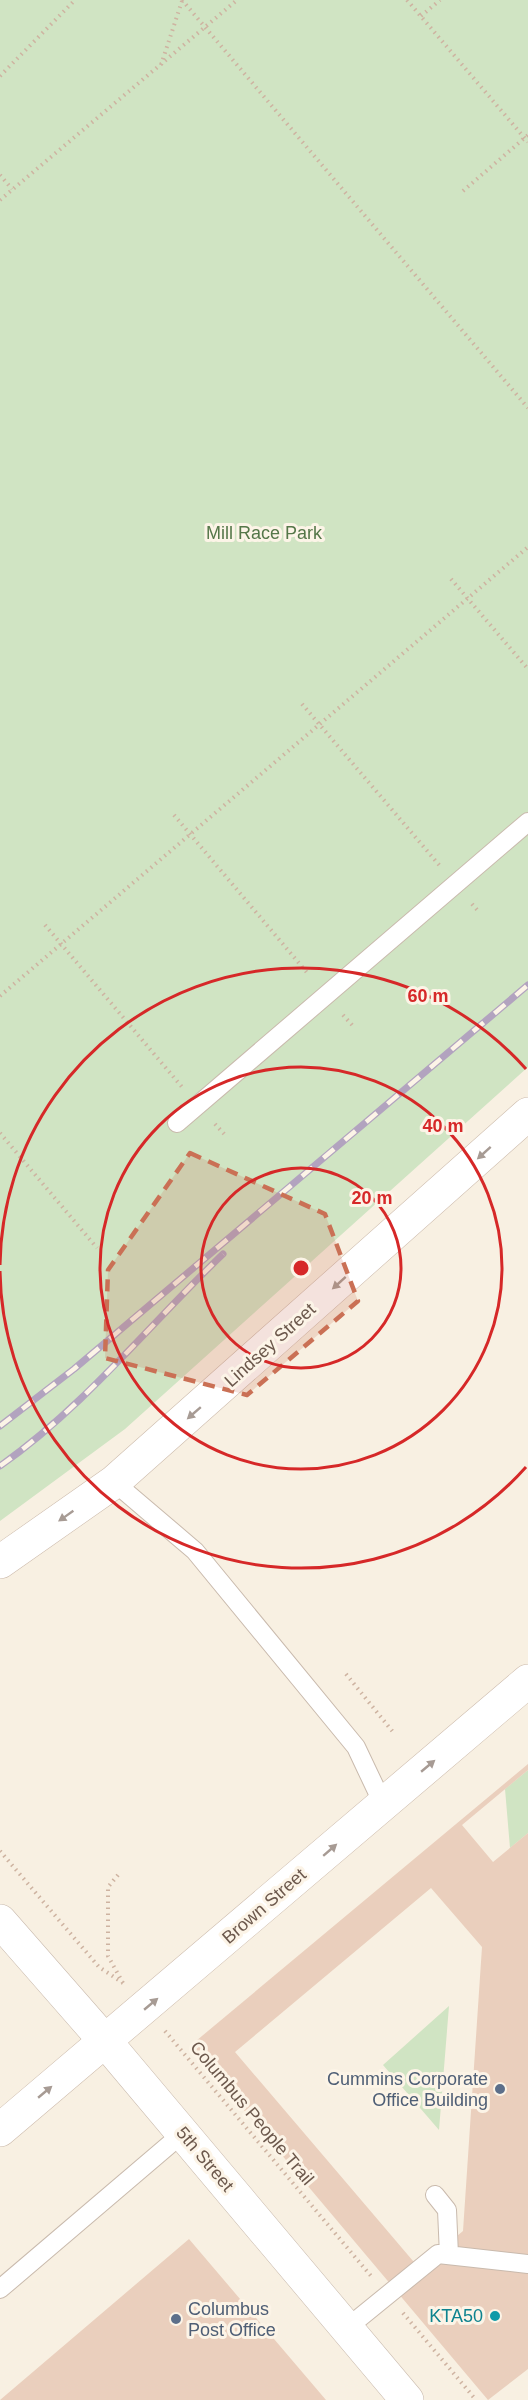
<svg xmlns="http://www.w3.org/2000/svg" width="528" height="2400" font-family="Helvetica,sans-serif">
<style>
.green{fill:#d0e4c3}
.building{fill:#eacfbd;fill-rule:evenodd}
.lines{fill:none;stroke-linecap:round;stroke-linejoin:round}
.lane-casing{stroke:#c9baad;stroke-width:20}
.street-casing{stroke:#c9baad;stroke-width:34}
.secondary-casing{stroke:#ccbaab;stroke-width:34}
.path{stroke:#ceb3a1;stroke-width:4;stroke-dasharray:1.5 4.5;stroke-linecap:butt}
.lane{stroke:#fff;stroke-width:18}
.street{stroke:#fff;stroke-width:33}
.secondary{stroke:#fff;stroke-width:33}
.rail-casing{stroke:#b2a3bf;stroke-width:7}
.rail{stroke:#fcf4e7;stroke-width:4.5;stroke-dasharray:14;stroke-linecap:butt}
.oneway{fill:#a79b94}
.marked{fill:#ca7055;fill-opacity:0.2;stroke:#ca7055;stroke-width:4.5;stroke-dasharray:12 8;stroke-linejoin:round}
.ring{fill:none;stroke:#d62828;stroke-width:3}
.service-dot{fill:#5c6f8a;stroke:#fcf4e7;stroke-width:2}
.culture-dot{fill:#0f9aa8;stroke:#fcf4e7;stroke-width:2}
.labels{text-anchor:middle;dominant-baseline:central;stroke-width:6;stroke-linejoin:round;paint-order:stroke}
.park-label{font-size:18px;fill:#557749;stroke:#fcf4e7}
.street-label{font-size:18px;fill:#6c584c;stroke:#fcf4e7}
.service-label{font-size:18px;fill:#4e5e75;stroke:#fcf4e7;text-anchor:end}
.culture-label{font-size:18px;fill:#0d838f;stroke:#fcf4e7;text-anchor:end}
.centre{fill:#d62828;stroke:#fcf4e7;stroke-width:3}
.ring-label{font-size:18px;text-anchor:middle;font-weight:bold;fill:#d62828;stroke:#fcf4e7;stroke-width:6;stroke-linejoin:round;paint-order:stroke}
</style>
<rect width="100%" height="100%" fill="#f8f0e2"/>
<path class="green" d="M0,0H528V1067L125,1429L0,1521Z
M528,1770V1833L510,1848L505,1789Z
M449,2006L439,2130L383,2065Z"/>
<path class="building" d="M528,1764V1770L462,1825L493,1862L528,1833V2369L488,2400L190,2046ZM431,1888L482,1947L463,2231L419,2268L235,2052Z
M189,2239L326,2400H0Z"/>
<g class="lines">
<g class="lane-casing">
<path id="lane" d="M177,1123L528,822
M114,1482L195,1551L356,1747L383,1804
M435,2195L447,2210L449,2255
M0,2289L183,2133
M347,2328L438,2254L528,2264"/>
</g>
<g class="street-casing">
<path id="street" d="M0,1921L105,2041L407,2400"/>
</g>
<g class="secondary-casing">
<path id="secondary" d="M0,1562L114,1482L528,1114
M0,2130L528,1681"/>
</g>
<path class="path" d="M182,0L528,408
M407,0L528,142
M421,16L440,0
M161,65L182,1
M0,76L75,0
M0,175L12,189
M463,191L528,135
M0,200L237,0
M451,579L528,669
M302,704L440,866
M174,815L309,975
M472,904L480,913
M45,925L182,1087
M0,996L528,547
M343,1015L353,1026
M215,1124L226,1136
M0,1133L97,1248
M346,1674L393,1732
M0,1851L99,1967L123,1983
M118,1875L108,1887V1956L123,1983
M165,2031L371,2276
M403,2313L476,2400"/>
<use href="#lane" class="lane"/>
<use href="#street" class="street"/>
<use href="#secondary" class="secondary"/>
<g class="rail-casing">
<path id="rail" d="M0,1426L74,1369L528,985
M0,1466C84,1407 150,1324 223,1254"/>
</g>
<use href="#rail" class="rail"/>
</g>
<defs><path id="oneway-solid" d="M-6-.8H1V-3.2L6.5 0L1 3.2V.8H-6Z" transform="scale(1.5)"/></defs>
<g class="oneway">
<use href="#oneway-solid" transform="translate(484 1153) rotate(138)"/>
<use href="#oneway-solid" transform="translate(339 1283) rotate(138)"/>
<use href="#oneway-solid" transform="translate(194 1413) rotate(139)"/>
<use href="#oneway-solid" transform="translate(66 1516) rotate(145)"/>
<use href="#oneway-solid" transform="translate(428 1766) rotate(-40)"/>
<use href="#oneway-solid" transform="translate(330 1850) rotate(-41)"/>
<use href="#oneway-solid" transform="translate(151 2004) rotate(-40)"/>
<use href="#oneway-solid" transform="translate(45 2092) rotate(-40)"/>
</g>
<path class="marked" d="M190,1153L325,1214L358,1301L247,1395L105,1358L108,1270Z"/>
<g class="ring">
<circle cx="301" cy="1268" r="100"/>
<circle cx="301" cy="1268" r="201"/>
<path d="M526 1467A301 301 0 0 1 0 1271M0 1265A301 301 0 0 1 526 1069"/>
</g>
<g class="service-dot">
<circle cx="500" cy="2089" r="6"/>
<circle cx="176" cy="2319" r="6"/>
</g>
<circle class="culture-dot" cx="495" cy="2316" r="6"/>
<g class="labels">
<g class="park-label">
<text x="264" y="533">Mill Race Park</text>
</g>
<g class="street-label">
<text transform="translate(270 1345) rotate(-42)">Lindsey Street</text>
<text transform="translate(264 1906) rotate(-41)">Brown Street</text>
<text transform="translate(252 2113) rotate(50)">Columbus People Trail</text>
<text transform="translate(205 2159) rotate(50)">5th Street</text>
</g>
<g class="service-label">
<text x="488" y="2079">Cummins Corporate<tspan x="488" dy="21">Office Building</tspan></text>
<text x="188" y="2309" text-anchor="start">Columbus<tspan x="188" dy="21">Post Office</tspan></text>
</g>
<g class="culture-label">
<text x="483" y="2316">KTA50</text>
</g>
</g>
<circle cx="301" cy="1268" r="9" class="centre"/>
<g class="ring-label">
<text x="428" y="1002">60 m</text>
<text x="443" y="1132">40 m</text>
<text x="372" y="1204">20 m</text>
</g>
</svg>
